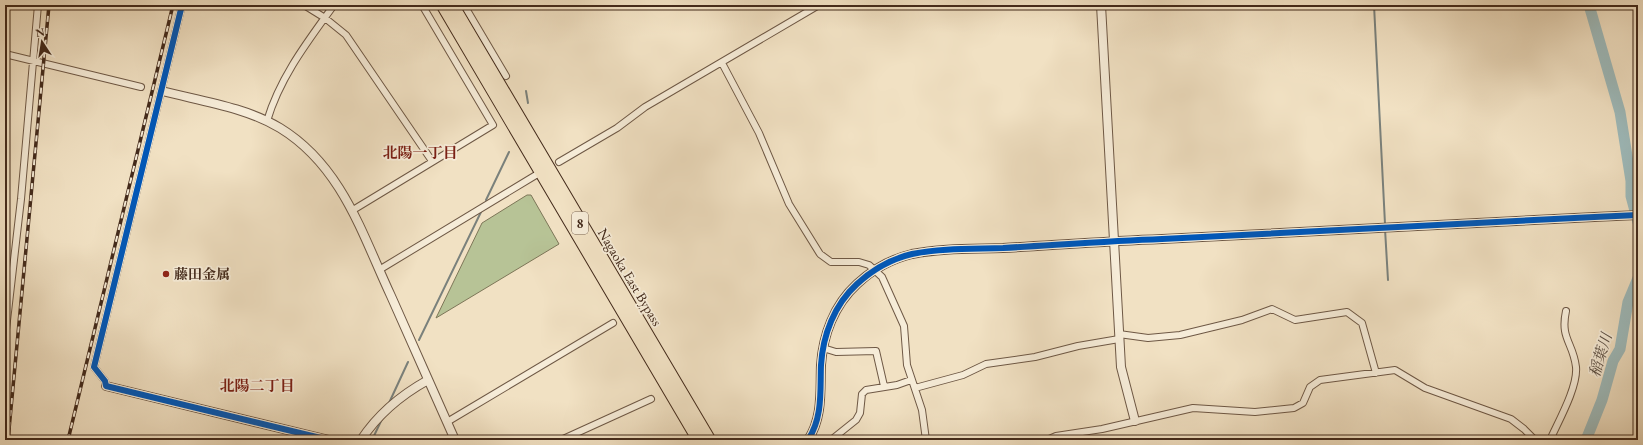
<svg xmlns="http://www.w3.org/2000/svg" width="1643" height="445" font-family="'EB Garamond','Noto Serif JP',serif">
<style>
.green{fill:#b7c396;stroke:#7d7658}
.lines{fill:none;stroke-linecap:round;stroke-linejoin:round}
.stream{stroke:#7a817c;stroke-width:2}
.river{stroke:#9ebbbc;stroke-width:11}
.minor-casing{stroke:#6e5845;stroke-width:8}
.tertiary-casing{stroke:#6e5845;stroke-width:10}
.trunk-casing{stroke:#432a1b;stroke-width:13}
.minor{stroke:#f6ecd8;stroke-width:6}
.tertiary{stroke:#f6ecd8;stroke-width:8}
.trunk{stroke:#f1e1c3;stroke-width:11}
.rail-casing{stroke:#432a1b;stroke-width:3.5}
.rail{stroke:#f6ecd8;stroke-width:2;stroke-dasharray:6;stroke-linecap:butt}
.cycleway-casing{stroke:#f6ecd8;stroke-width:8}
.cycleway{stroke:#0057b8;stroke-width:6}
.poi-dot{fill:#8f2418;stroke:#f6ecd8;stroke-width:1.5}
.labels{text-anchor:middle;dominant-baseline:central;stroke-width:3.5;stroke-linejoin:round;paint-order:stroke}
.shield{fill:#f6ecd8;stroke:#796454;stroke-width:1}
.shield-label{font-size:13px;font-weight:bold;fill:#432a1b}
.poi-label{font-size:14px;font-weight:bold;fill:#432a1b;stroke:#f6ecd8;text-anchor:start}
.street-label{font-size:14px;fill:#432a1b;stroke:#f6ecd8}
.neighbourhood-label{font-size:15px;font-weight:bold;fill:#7a1f14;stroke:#f6ecd8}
.water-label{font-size:15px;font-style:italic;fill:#5a4e43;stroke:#f6ecd8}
</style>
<rect width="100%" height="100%" fill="#f1e1c3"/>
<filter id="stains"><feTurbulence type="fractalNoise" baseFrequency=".005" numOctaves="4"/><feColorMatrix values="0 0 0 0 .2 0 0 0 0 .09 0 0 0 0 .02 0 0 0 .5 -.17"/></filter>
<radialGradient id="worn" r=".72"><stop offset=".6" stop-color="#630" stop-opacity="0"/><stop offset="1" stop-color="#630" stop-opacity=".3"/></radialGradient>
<path class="green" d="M527,195H531L559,244L436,318L482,223Z"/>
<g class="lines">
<path class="stream" d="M1374,5L1385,224
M526,91L528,103
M486,200L509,152
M1385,229L1388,280
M419,340L481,212
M389,403L408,362
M372,440L382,419"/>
<path class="river" d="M1589,5L1620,112L1631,181V196L1638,222
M1586,440L1602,400L1613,361L1620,349L1628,302L1638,278"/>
<g class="minor-casing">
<path id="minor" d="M304,5L325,18L346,35L432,161
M464,5L506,76
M5,54L141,87
M722,63L759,133L789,204L820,254L831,262H859L869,265L882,277L904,326L907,365L922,410L926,440
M267,121C280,77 308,41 334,5
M559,162L617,128L645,107L819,5
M353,210L493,125L422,5
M379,270L536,175
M1119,334L1148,338L1180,335L1242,320L1272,309L1295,320L1347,312L1362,323L1376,373
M5,338L21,199L38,5
M823,348L836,352L876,351L884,386
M106,386L105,381L94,367L182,5
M915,388L963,375L986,364L1035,357L1078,346L1119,339
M447,422L613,323
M811,437L819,440
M561,440L651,399
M831,440L856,420L860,413L862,394L866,390L897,385L911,380
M1047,440L1056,436L1102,429L1193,408L1255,412L1294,408L1303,403L1310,387L1320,380L1395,370L1425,388L1511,419L1524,429L1535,440
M1550,440C1558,422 1578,387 1576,367C1573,342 1560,339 1566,311"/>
</g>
<g class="tertiary-casing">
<path id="tertiary" d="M1101,5L1121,367L1135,421
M162,91C201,101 245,107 280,128C342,166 362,234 391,296C412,344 434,392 455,440
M106,386L329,440
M361,440C378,414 401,395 428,380
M808,440C823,417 820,391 821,365C823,335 834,305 857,284C872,270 891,259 912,254C941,248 973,249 1003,248C1056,245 1109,241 1162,239C1320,231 1479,222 1638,215"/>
</g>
<g class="trunk-casing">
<path id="trunk" d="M442,5L698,440
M453,5L710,440"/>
</g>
<use href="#minor" class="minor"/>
<use href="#tertiary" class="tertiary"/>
<use href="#trunk" class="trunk"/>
<g class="rail-casing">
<path id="rail" d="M8,440L49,5
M68,440L173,5"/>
</g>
<use href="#rail" class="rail"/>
<g class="cycleway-casing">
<path id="cycleway" d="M182,5L94,367L105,381L106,386L329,440
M808,440C823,417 820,391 821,365C823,335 834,305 857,284C872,270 891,259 912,254C941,248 973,249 1003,248C1056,245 1109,241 1162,239C1320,231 1479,222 1638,215"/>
</g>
<use href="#cycleway" class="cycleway"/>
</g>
<circle class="poi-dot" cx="166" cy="274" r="4"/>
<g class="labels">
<rect class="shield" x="572" y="212" width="16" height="22" rx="3"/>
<g class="shield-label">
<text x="580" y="223">8</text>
</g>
<g class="poi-label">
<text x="174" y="274">藤田金属</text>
</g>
<g class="street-label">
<text transform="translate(630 277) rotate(59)">Nagaoka East Bypass</text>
</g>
<g class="neighbourhood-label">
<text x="420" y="152">北陽一丁目</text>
<text x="257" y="385">北陽二丁目</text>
</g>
<g class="water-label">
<text transform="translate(1600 355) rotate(-73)">稲葉川</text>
</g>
</g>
<rect width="1643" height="445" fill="none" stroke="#f1e1c3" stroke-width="20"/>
<rect x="6" y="6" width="1631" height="433" fill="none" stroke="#432a1b" stroke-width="2"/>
<rect x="10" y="10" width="1623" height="425" fill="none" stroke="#432a1b"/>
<g transform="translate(42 42) rotate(348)" stroke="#f6ecd8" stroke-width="3" paint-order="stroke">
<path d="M0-3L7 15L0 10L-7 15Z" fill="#432a1b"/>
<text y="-6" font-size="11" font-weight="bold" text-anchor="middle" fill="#432a1b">N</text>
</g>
<rect width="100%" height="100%" filter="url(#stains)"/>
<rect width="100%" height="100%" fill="url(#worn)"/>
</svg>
